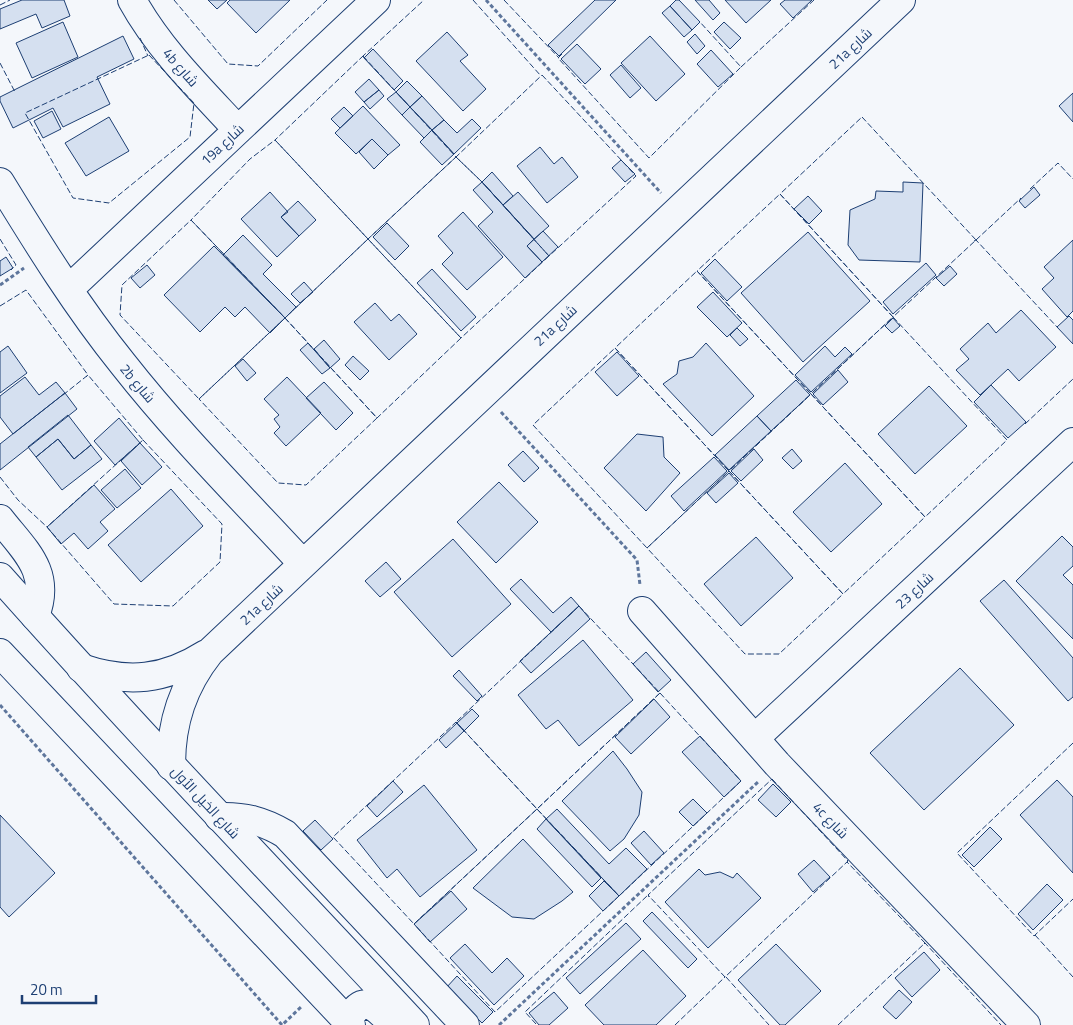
<svg xmlns="http://www.w3.org/2000/svg" width="1073" height="1025" font-family="'Titillium Web',Cairo,sans-serif">
<style>
.building{fill:#d5e0f0;stroke:#1d3f73}
.lines{fill:none;stroke-linecap:round;stroke-linejoin:round}
.minor-casing{stroke:#1d3f73;stroke-width:30}
.major-casing{stroke:#1d3f73;stroke-width:30}
.path{stroke:#5e769c;stroke-width:3;stroke-dasharray:4 2.5;stroke-linecap:butt}
.minor{stroke:#f4f7fb;stroke-width:28}
.major{stroke:#f4f7fb;stroke-width:28}
.fence{stroke:#1d3f73;stroke-width:1;stroke-dasharray:6 2.5;stroke-linecap:butt}
.labels{text-anchor:middle;dominant-baseline:central;stroke-width:4;stroke-linejoin:round;paint-order:stroke}
.street-label{font-size:14px;fill:#1d3f73;stroke:#f4f7fb}
</style>
<rect width="100%" height="100%" fill="#f4f7fb"/>
<path class="building" d="M22,0H64L70,16L42,28L36,14L0,29V9Z
M208,0H227L217,9Z
M230,0H290L256,33L227,3Z
M595,0H616L559,56L548,45Z
M676,0H679L700,22L692,30L670,6Z
M695,0H709L720,13L713,20Z
M725,0H771L746,23Z
M785,0H812L793,18L780,4Z
M670,6L692,30L684,37L662,13Z
M63,22L78,57L32,78L16,43Z
M724,22L741,38L730,49L714,32Z
M447,32L468,55L460,61L486,89L463,111L416,61Z
M695,34L705,46L697,54L687,42Z
M123,36L134,59L97,77L110,104L63,127L53,108L13,128L0,101V97Z
M650,36L685,74L656,101L621,63Z
M577,44L601,69L585,84L561,59Z
M373,49L403,81L394,90L364,58Z
M711,50L733,74L718,87L697,64Z
M621,65L641,88L630,98L610,75Z
M369,79L379,90L364,102L355,92Z
M407,81L422,96L410,107L396,92Z
M379,90L384,96L370,109L364,102Z
M396,92L410,107L402,115L387,99Z
M1073,93V122L1059,106Z
M422,96L444,120L432,130L410,107Z
M363,106L400,145L388,155L372,139L356,154L335,133Z
M344,107L353,116L340,128L331,119Z
M410,107L432,130L424,138L402,115Z
M52,111L61,129L43,138L34,121Z
M109,117L129,151L86,176L65,143Z
M472,119L481,128L454,154L432,130L444,120L457,133Z
M432,130L454,154L442,165L420,142Z
M372,139L388,155L374,169L359,152Z
M540,147L554,164L562,157L578,177L547,203L517,166Z
M621,160L635,174L625,182L612,168Z
M492,172L513,196L503,205L482,182Z
M482,182L534,239L527,246L542,262L525,278L478,226L493,212L473,190Z
M903,182L923,183L920,262L859,260L848,245L850,210L875,199L876,191L903,192Z
M1034,187L1040,195L1025,208L1019,201Z
M270,192L288,212L281,217L299,236L277,257L241,219Z
M518,192L549,226L534,239L503,205Z
M808,196L822,211L809,224L794,209Z
M298,201L316,220L299,236L281,217Z
M463,212L503,257L467,290L442,264L453,253L438,236Z
M387,223L409,246L395,260L373,237Z
M543,231L558,247L542,262L527,246Z
M808,232L870,301L803,362L741,293Z
M243,235L272,265L263,274L296,307L285,318L223,255Z
M1073,240V311L1067,317L1042,289L1054,278L1044,267Z
M214,246L285,318L270,333L245,307L235,317L225,307L200,332L164,295Z
M6,257L13,268L0,276V261Z
M715,259L742,287L727,301L701,273Z
M926,263L936,275L893,314L883,302Z
M147,265L155,275L140,288L131,278Z
M950,266L957,274L944,286L936,278Z
M432,269L476,317L461,331L417,283Z
M304,282L313,292L300,303L291,294Z
M713,292L742,323L727,337L697,307Z
M375,303L391,321L399,314L417,334L389,360L354,322Z
M1021,310L1056,347L1019,381L1008,369L980,395L956,370L969,359L960,349L988,323L996,333Z
M1069,316L1073,320V344L1057,327Z
M893,318L900,326L892,333L885,326Z
M737,328L748,339L740,346L730,335Z
M324,340L340,359L330,368L314,349Z
M308,343L330,368L322,374L300,350Z
M706,343L754,396L712,436L663,384L677,374L679,361L693,357Z
M8,346L27,373L0,393V352Z
M825,346L835,357L845,347L852,354L811,392L795,375Z
M617,352L639,376L617,396L595,372Z
M353,356L369,371L360,380L345,365Z
M243,359L256,373L247,381L235,366Z
M838,370L848,382L823,405L813,394Z
M25,377L39,395L56,382L65,393L13,434L0,417V396Z
M287,377L321,413L286,446L274,433L280,427L274,419L279,415L264,399Z
M796,380L810,395L771,431L757,416Z
M324,382L353,413L336,430L306,398Z
M991,385L1026,422L1008,438L974,402Z
M929,386L967,426L915,474L878,434Z
M65,393L77,409L0,470V444Z
M68,415L91,445L74,459L58,439L36,457L28,447Z
M757,416L771,431L729,470L715,455Z
M119,418L140,443L115,465L94,441Z
M637,434L663,437L664,457L680,473L646,511L604,468Z
M58,439L74,459L91,445L102,459L62,490L36,457Z
M140,443L162,467L142,485L121,461Z
M754,449L763,460L741,481L731,471Z
M792,449L802,461L793,469L782,458Z
M523,451L539,468L524,482L508,465Z
M714,457L727,471L684,511L671,496Z
M845,463L882,504L831,552L793,512Z
M125,469L141,488L117,508L101,490Z
M729,473L738,483L716,503L707,493Z
M499,482L538,522L496,563L457,522Z
M94,485L115,509L100,522L108,531L88,549L74,533L61,544L47,527Z
M171,489L203,526L141,582L108,545Z
M1062,536L1073,547V566L1063,575L1073,585V639L1016,581Z
M756,537L793,578L741,626L704,584Z
M453,539L511,604L452,657L394,592Z
M386,562L401,579L380,597L365,581Z
M521,579L553,613L571,597L579,606L551,632L510,589Z
M1004,580L1073,658V697L1068,701L980,601Z
M579,606L590,619L531,673L520,661Z
M583,640L633,700L579,746L558,720L546,729L518,695Z
M646,652L671,680L658,692L633,664Z
M960,668L1014,725L924,810L870,753Z
M459,670L482,696L477,701L453,676Z
M654,699L670,717L631,754L615,737Z
M472,709L479,716L464,731L457,723Z
M457,723L464,731L446,748L439,740Z
M700,736L741,781L724,797L682,752Z
M613,751L627,769L642,792L639,815L624,839L610,851L562,801Z
M1057,780L1073,797V873L1020,815Z
M393,781L403,792L377,817L367,806Z
M773,784L791,802L776,817L758,800Z
M424,785L477,850L420,897L397,869L387,878L357,840Z
M693,799L707,813L693,826L679,812Z
M557,809L609,864L626,848L647,869L619,896L546,819Z
M0,815L55,873L9,917L0,907Z
M546,819L601,878L592,887L537,829Z
M315,820L333,839L321,850L303,831Z
M990,827L1002,839L974,867L962,855Z
M644,831L664,853L651,865L631,843Z
M523,839L573,892L562,901L534,919L512,917L473,888Z
M814,860L830,877L813,892L798,874Z
M699,869L705,875L720,872L733,878L737,873L761,898L708,948L665,902Z
M604,881L619,896L603,911L589,896Z
M1047,884L1063,900L1033,930L1018,914Z
M451,891L467,909L430,942L414,924Z
M652,912L697,959L688,968L643,921Z
M626,923L641,939L580,994L566,978Z
M465,944L492,973L507,958L524,976L494,1005L450,958Z
M776,944L821,991L785,1025H780L738,980Z
M643,950L686,996L656,1025H604L585,1005Z
M924,952L940,970L912,997L895,978Z
M457,976L493,1012L482,1023L446,988Z
M899,990L912,1002L896,1019L883,1007Z
M554,992L568,1008L549,1025H539L529,1013Z"/>
<g class="lines">
<g class="minor-casing">
<path id="minor" d="M132,0C159,49 200,89 238,130
M0,182C38,244 77,307 123,364C178,434 242,498 303,564
M69,289L376,0
M0,519C25,551 52,572 35,616
M642,611L777,764L1026,1025
M81,668C128,684 165,680 206,654
M755,738L1073,442
M171,766C171,722 183,686 210,652L901,0
M219,817C244,816 263,821 285,834L465,1025"/>
</g>
<g class="major-casing">
<path id="major" d="M0,577C135,729 276,876 415,1025
M0,653L351,1025
M348,1021C363,991 376,1007 393,1025"/>
</g>
<path class="path" d="M486,0L661,193
M0,285L24,268
M501,412L637,560L640,585
M0,705L282,1025L301,1007
M499,1025L759,781"/>
<use href="#minor" class="minor"/>
<use href="#major" class="major"/>
<path class="fence" d="M174,0L228,64L258,66L327,0
M473,0L541,76
M504,0L559,58
M0,5L10,0
M140,38L148,56
M562,54L558,58L649,158L741,67L699,21
M149,55L194,103L190,137L109,203L73,198L25,113Z
M363,56L456,157L368,239L275,140Z
M364,58L363,56L424,0
M0,63L15,92
M741,67L814,0
M542,75L636,176L549,256L482,182L456,157Z
M862,117L976,240L893,317L780,194Z
M275,140L368,239L285,318L191,220L250,159Z
M456,157L482,182L549,256L461,338L368,239Z
M1030,189L1058,163L1073,179
M780,194L893,317L811,394L697,271Z
M191,220L285,318L199,399L120,315L122,285Z
M0,239L16,265L11,270
M368,239L461,338L377,418L285,318Z
M976,240L1021,198
M974,241L976,240L1058,328
M697,271L811,394L729,471L615,348Z
M0,306L26,290L88,375L86,377
M893,317L1007,440L925,517L811,394Z
M285,318L377,418L306,485L278,483L199,399Z
M615,348L729,471L647,548L533,425Z
M811,394L925,517L843,594L729,471Z
M63,395L88,375L143,440
M1025,424L1073,379
M143,440L222,524L220,562L173,606L114,604L47,527Z
M729,471L843,594L779,654H745L647,548Z
M0,477L18,500L47,527L48,526
M579,606L660,693L537,809L456,722Z
M660,693L741,781L619,896L537,809Z
M456,722L537,809L414,924L333,837Z
M1073,743L957,853L1034,936L1073,899
M772,779L848,861L725,977L648,895Z
M537,809L619,896L495,1012L414,924Z
M1035,935L1073,977
M924,944L925,943L1001,1025
M726,977L769,1025
M536,1024L525,1012L648,895L649,897
M675,1025L725,977
M838,1025L925,943L847,862"/>
</g>
<g class="labels">
<g class="street-label">
<text transform="translate(850 48) rotate(-43)">21a شارع</text>
<text transform="translate(181 67) rotate(49)">4b شارع</text>
<text transform="translate(222 144) rotate(-43)">19a شارع</text>
<text transform="translate(555 325) rotate(-43)">21a شارع</text>
<text transform="translate(138 383) rotate(50)">2b شارع</text>
<text transform="translate(914 590) rotate(-43)">شارع 23</text>
<text transform="translate(261 604) rotate(-43)">21a شارع</text>
<text transform="translate(206 802) rotate(47)">شارع الخيل الأول</text>
<text transform="translate(831 820) rotate(46)">4c شارع</text>
</g>
</g>
<path d="M22 995v8h74v-8" fill="none" stroke="#1d3f73" stroke-width="2.5"/>
<text x="30" y="995" font-size="15" fill="#1d3f73" stroke="#f4f7fb" stroke-width="4" paint-order="stroke">20 m</text>
</svg>
